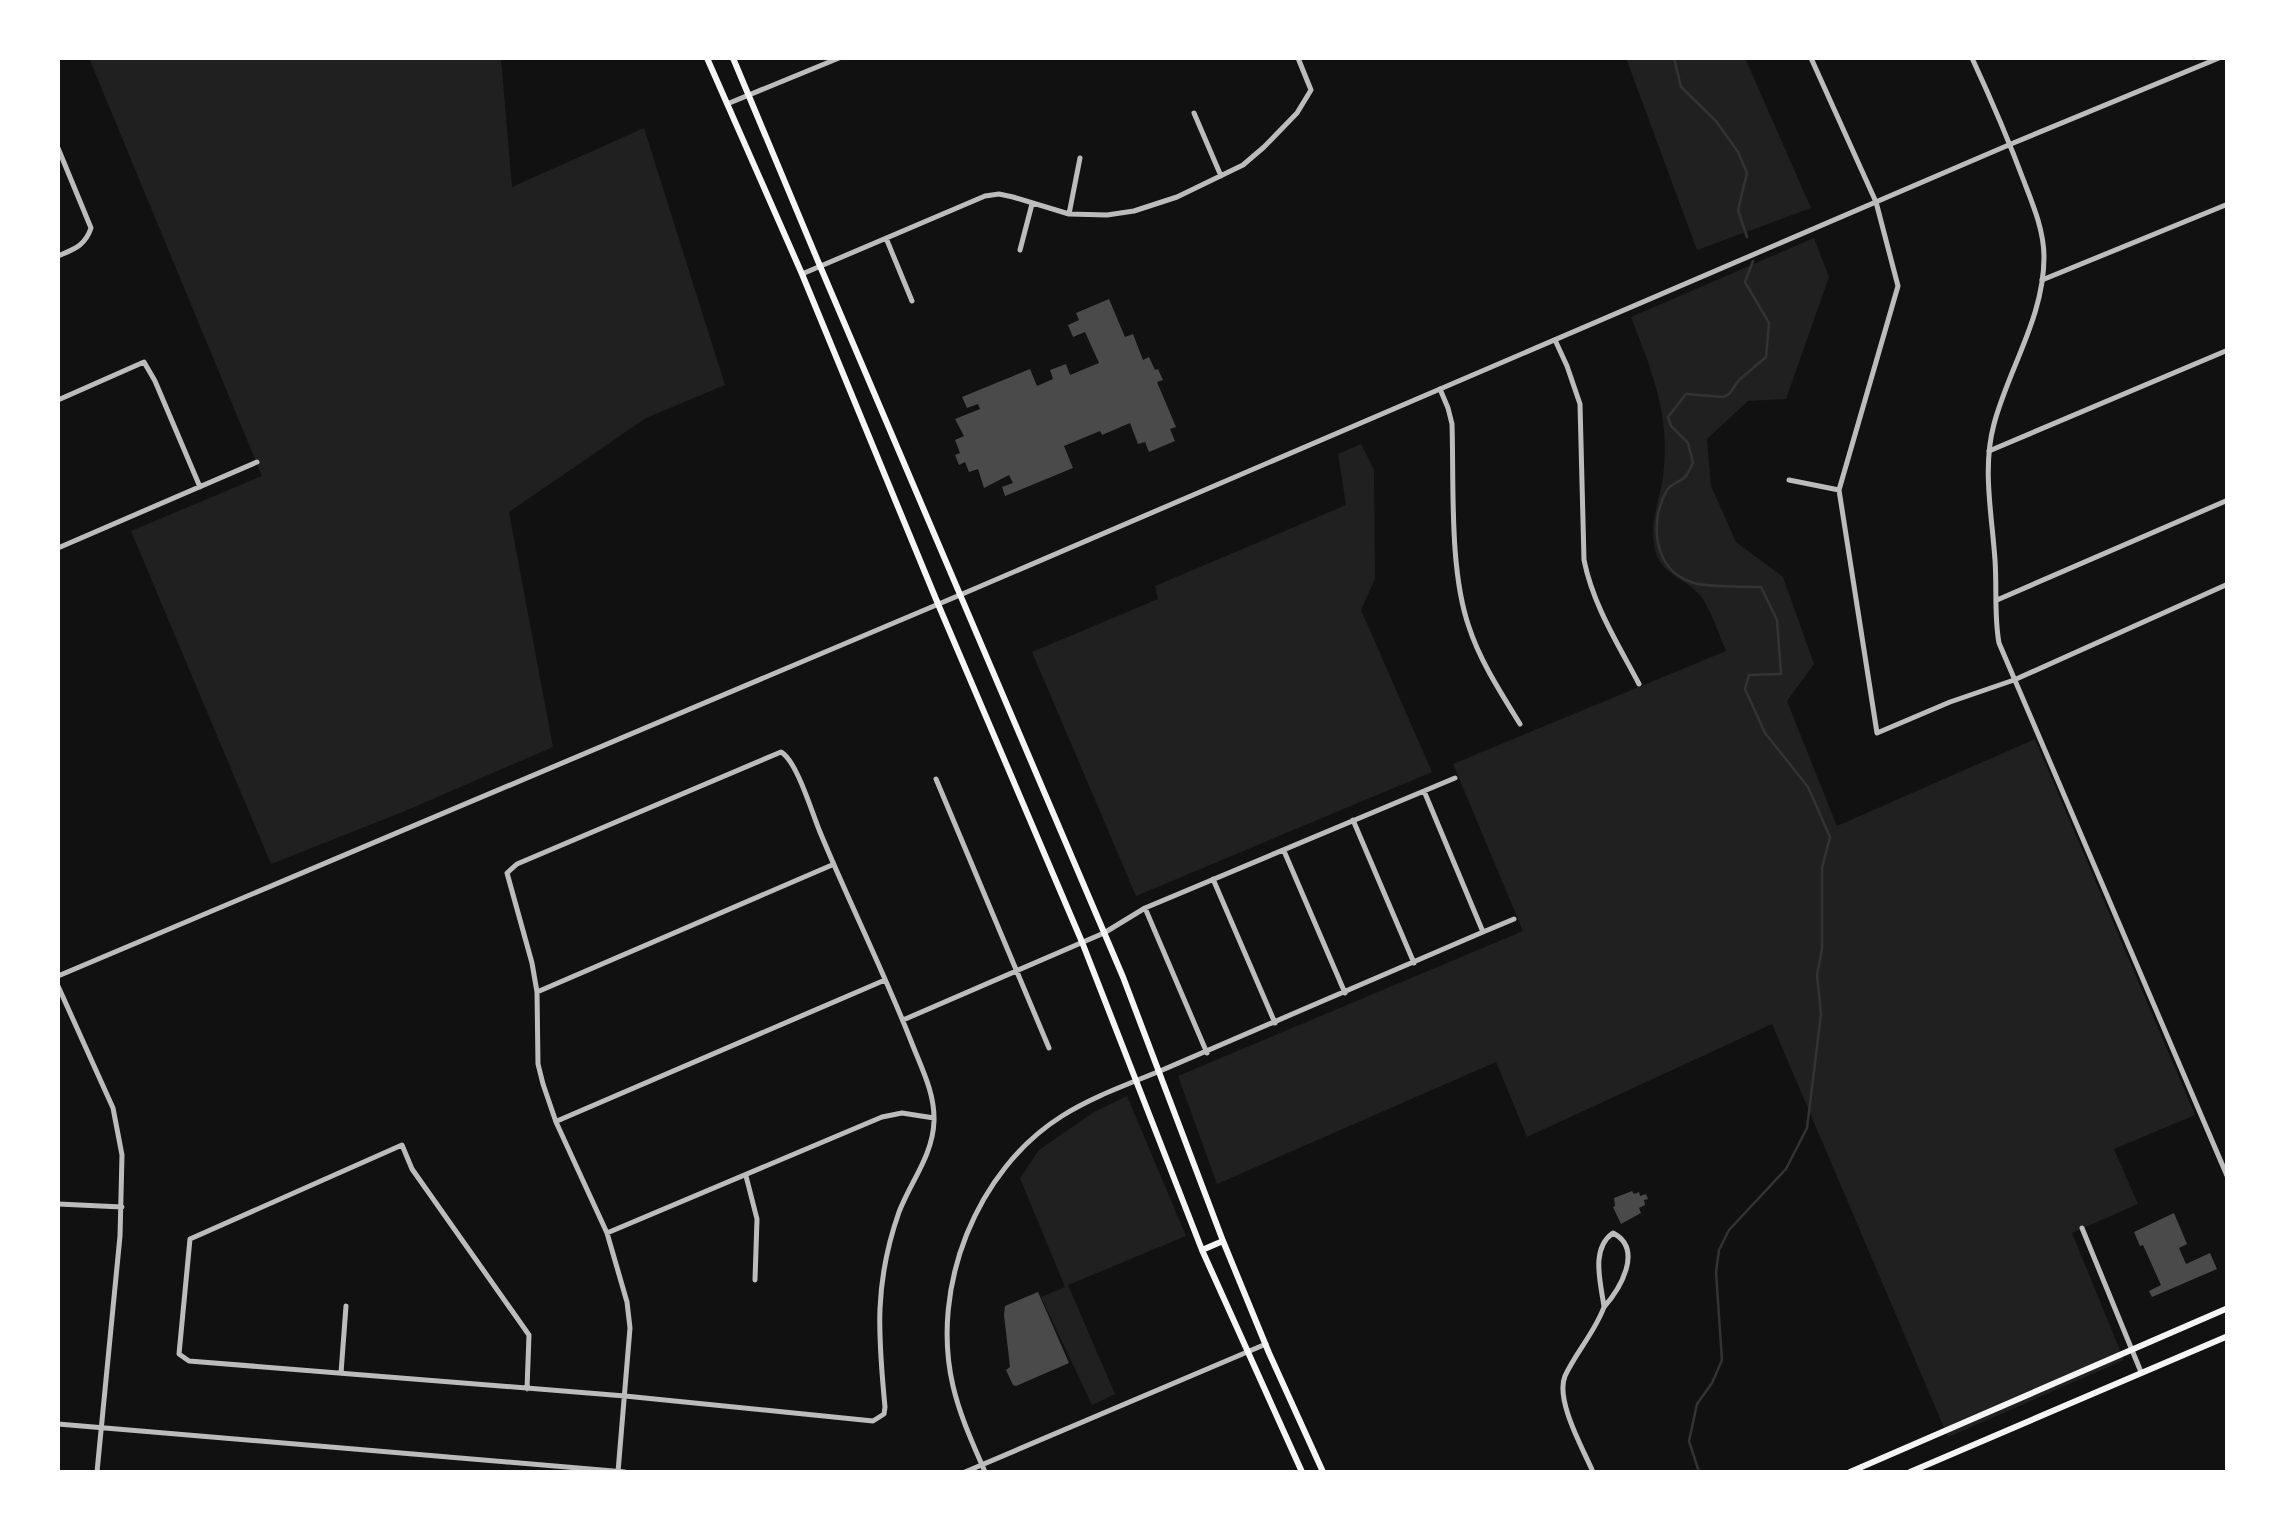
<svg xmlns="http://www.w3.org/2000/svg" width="2285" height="1530" font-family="'Roboto Condensed',sans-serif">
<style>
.green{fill:#202020}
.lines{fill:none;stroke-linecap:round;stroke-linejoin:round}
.stream{stroke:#333;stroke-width:2.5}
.building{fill:#4a4a4a}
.minor{stroke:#bcbcbc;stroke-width:5}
.tertiary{stroke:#bcbcbc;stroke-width:5}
.secondary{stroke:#f5f5f5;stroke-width:6}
</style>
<rect width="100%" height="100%" fill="#111"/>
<path class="green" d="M89,58H501L512,187L644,128L725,385L646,418L509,512L553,747L405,811L271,864L131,531L262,476Z
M1626,58H1745L1811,208L1697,250Z
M1814,238L1829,277L1786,399L1748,401L1707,439L1711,486L1736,542L1783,577L1814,664L1787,701L1837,826L2035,739L2195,1115L2114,1149L2138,1204L2072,1233L2124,1360L1948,1437L1772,1024L1527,1137L1496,1062L1217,1184L1178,1076L1523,931L1453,764L1726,651C1719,635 1713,616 1704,601C1690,577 1659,578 1654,545C1650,520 1660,500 1663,476C1671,415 1652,372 1631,317Z
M1361,444L1374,470L1375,579L1361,610L1432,772L1136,896L1032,652L1158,599L1155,586L1346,505L1338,454Z
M1127,1096L1186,1236L1068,1285L1115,1394L1092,1405L1041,1297L1065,1287L1020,1178L1039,1150L1094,1112Z"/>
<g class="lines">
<path class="stream" d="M1674,58L1681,87L1716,121L1738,152L1747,173L1738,210L1747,237
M1699,1472L1689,1441L1697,1404L1712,1383L1722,1360L1716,1272L1719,1250L1729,1230L1786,1169L1807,1128L1821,1014L1817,975L1822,949V868L1830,837L1808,787L1765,733L1745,689L1749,675L1781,674L1777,620L1761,587C1743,586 1706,588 1691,582C1653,569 1649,521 1667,490C1671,483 1679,483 1685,477C1689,473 1690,468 1693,463L1688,443L1671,426L1668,417L1686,394L1724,397L1730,393L1739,380L1766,357L1769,323L1745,282L1753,261"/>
</g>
<path class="building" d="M1109,299L1125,337L1133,334L1143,360L1149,357L1155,370L1158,369L1163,380L1157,382L1176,427L1170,429L1175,441L1149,452L1145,442L1138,444L1130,423L1102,435L1100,431L1064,446L1073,468L1005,496L1002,487L1013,483L1009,475L984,488L978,469L969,472L965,462L959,465L955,455L960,453L955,440L964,436L955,419L980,409L978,404L967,408L962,397L1030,369L1037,386L1053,379L1050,370L1066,364L1070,375L1099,363L1085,332L1073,337L1068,325L1079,320L1076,313Z
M1632,1191L1634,1194L1639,1192L1640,1196L1646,1194L1648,1199L1644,1200L1645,1205L1639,1208L1641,1213L1621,1224L1613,1207L1615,1206L1614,1198Z
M2174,1213L2187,1244L2179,1248L2186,1264L2210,1253L2217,1269L2152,1297L2149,1291L2161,1285L2143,1245L2140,1246L2134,1232Z
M1038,1292L1069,1363L1016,1386L1013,1385L1006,1370L1010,1367L1004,1315L1005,1306Z"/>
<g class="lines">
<path class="minor" d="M1811,58L1876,202L1898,286L1839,490L1877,733L1950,702L2014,680L2228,584
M727,104L839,58
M1194,113L1221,176
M58,148L91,228C85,246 74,249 58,256
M1069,214L1080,158
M886,238L912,301
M1020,250L1032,204
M802,274L985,196L999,194L1013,197L1069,214L1107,215L1134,211L1177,197L1243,165L1264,147L1297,113L1311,90L1298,58
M2042,280L2228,204
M1555,340L1567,366L1580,404L1584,560C1593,605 1618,644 1639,684
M1440,389L1448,408L1452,424C1454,484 1449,570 1469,627C1480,661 1501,693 1520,724
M58,400L144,362L155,381L200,487
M1989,451L2228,350
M1789,480L1839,490
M58,548L257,462
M1997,600L2228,500
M936,779L1049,1048
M1424,791L1455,778
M1353,820L1414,963
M1284,851L1345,993
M1213,879L1275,1023
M1145,908L1207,1053
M1483,932L1514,919
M537,992L832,865
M903,1020L1104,933L1145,908L1424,791L1483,932L1160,1071
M557,1121L885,980
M746,1176L757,1219L755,1280
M58,1204L122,1207
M2082,1228L2141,1372
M607,1233L882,1117L902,1113L934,1118
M1613,1233C1644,1249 1620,1289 1604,1307C1601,1283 1590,1249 1613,1233Z
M341,1373L346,1306
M527,1389L529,1335L412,1169L402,1145L190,1239L179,1354L189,1361L625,1396L873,1421L884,1414L885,1407C878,1334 874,1283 899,1212C911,1181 933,1155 934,1121C935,1093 921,1067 911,1041C883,970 849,902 820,832C812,813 797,761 781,752L517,864L507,873L532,963L537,992L538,1064L543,1084L556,1122L607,1233L627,1302L630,1328L618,1472
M1593,1472C1583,1449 1555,1400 1565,1376C1576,1352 1595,1332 1604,1307"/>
<path class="tertiary" d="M1972,58C1991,99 2009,141 2025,184C2034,207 2044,232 2044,257C2044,317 2009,368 1994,424C1982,468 1992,515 1995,560C1997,588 1994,616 1999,643L2228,1178
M58,976L960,595L2011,144L2219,58
M58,986L113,1108L122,1155L120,1236L97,1472
M58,1424L625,1472
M965,1472L1266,1344
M985,1472C973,1444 960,1416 953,1386C930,1288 976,1170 1062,1116C1092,1097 1126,1085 1160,1071"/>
<path class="secondary" d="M707,58L802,274L938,604L1082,942L1202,1250L1302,1472
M733,58L820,266L1123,977L1223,1241L1269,1353L1323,1472
M1202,1250L1223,1241
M1850,1472L2228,1308
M1910,1472L2228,1336"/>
</g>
<rect width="2285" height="1530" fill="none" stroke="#ffffff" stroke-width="120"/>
</svg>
